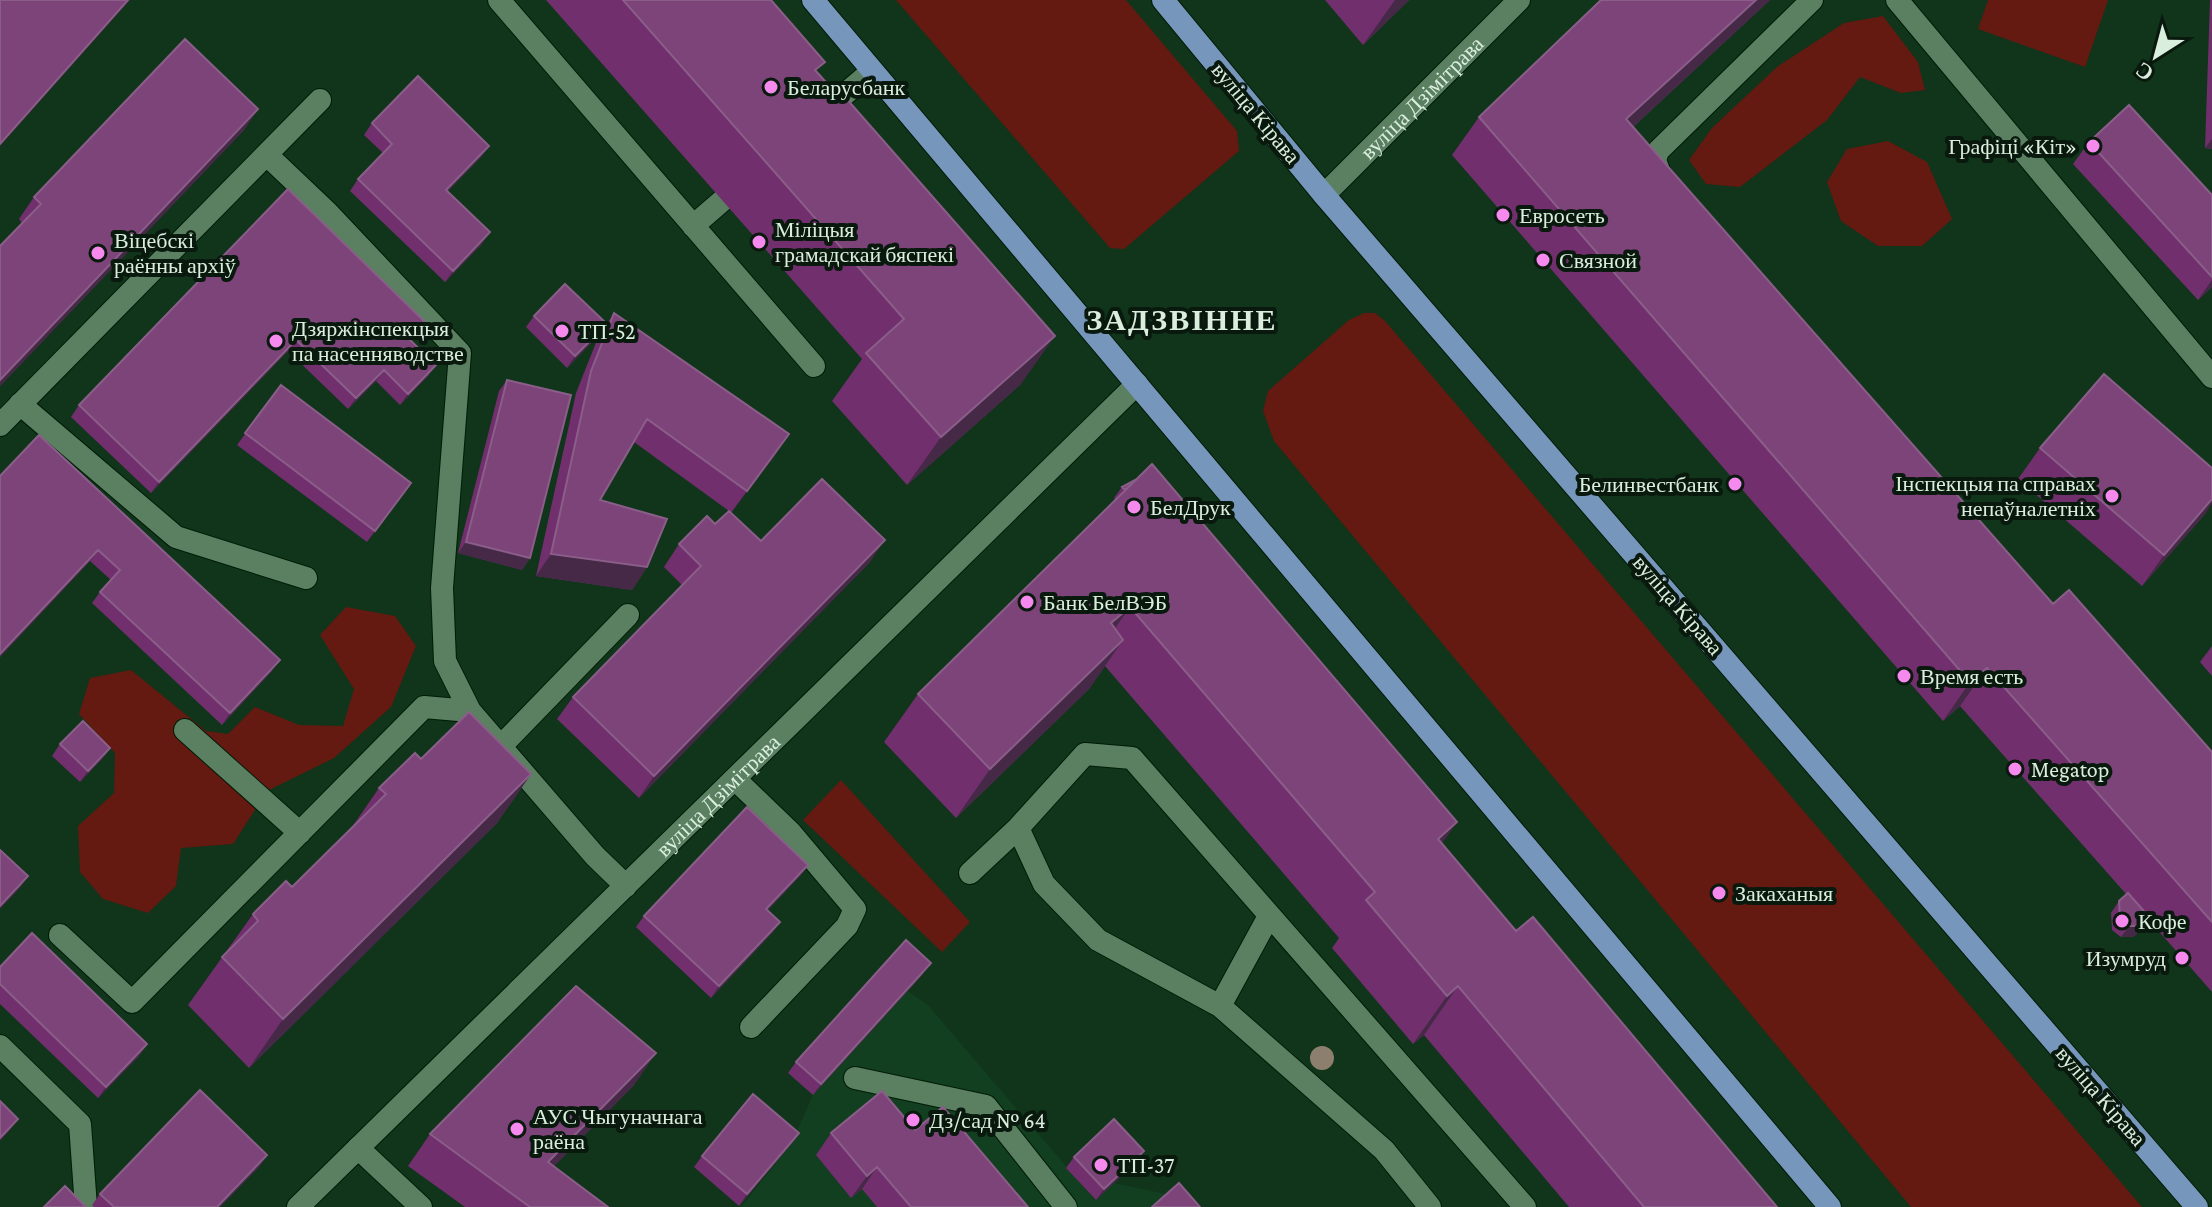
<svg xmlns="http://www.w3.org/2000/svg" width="2212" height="1207" font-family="'Crimson Pro',serif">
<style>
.built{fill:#123f1f}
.green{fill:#641911}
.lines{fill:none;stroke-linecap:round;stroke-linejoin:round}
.service-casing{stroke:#011b07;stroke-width:24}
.minor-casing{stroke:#011b07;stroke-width:24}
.primary-casing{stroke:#011b07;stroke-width:24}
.service{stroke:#5a8061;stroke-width:22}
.minor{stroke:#5a8061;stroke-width:22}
.primary{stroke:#7696bc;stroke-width:22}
.tree{fill:#8d7f6e}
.wall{fill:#712f6d}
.shaded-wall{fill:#452947}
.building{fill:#7c4479;stroke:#8b5e89;stroke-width:2}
.poi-dot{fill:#f689ee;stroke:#09190d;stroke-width:3}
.labels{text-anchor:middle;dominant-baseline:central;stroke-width:8;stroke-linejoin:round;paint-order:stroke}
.poi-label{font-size:22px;fill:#daeedd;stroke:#09190d;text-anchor:start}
.street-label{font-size:22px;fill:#daeedd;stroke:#09190d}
.district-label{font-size:30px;font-weight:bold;letter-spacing:2px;fill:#daeedd;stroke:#09190d}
</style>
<rect width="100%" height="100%" fill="#10351a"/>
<path class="built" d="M907,991L927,1004L1095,1200L1114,1183L1171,1195L1182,1207H741L791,1144L813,1095Z"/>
<path class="green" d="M896,0H1126L1237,131L1239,151L1124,249L1110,248Z
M1988,0H2108L2085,67L1978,29Z
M1883,16L1918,62L1925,90L1901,93L1860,77L1827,120L1740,187L1706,184L1689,160L1712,128L1777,67L1844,23Z
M1888,141L1927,162L1952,219L1922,246H1878L1841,221L1827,182L1847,149Z
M1364,313H1375L1385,321L2142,1207H1911L1274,441L1263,411L1268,391L1349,320Z
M346,607L395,616L416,646L391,707L334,758L267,791L233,844L181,848L176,886L148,913L103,899L80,872L78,826L114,793L115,753L79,714L90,678L131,670L206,731L228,734L255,707L299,725L343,726L354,689L320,635Z
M841,780L970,922L942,952L803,820Z"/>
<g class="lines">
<g class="service-casing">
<path id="service" d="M499,0L814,366
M1897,0L2212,377
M818,117L872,71
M267,155L328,213L460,353L442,588L445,661L470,711
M1662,179L1655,160L1658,151L1812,0
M693,226L723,200
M20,404L176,537L306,578
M185,730L300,833
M501,746L628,615
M735,779L791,833L855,909L847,926L751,1027
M1018,828L1044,884L1098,940L1220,1006L1269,916
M970,873L1018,828L1085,754L1132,758L1525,1207
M60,935L132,1002L424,707L470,711L595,856L626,886
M1220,1006L1384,1150L1430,1207
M0,1046L80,1124L86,1207
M855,1078L986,1106L1066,1207
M358,1148L421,1207"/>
</g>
<g class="minor-casing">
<g id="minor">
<path id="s1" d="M1324,195L1519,0"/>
<path d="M0,425L320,100"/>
<path id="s2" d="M298,1207L1137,384"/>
</g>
</g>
<g class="primary-casing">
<path id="primary" d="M813,0L1830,1207
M1163,0L1324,195L2197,1207"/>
</g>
<use href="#service" class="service"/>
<use href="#minor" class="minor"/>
<use href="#primary" class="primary"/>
</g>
<circle class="tree" cx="1322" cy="1058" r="12"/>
<path class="wall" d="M546,0H771L817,73L842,100L1021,384L907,485L832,401L862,359Z
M1325,0H1409L1363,45Z
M1601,0H1770L1633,127L2053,604L2212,752V992L2149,920L2142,929L2133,937H2121L2112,930L2111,913L2119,901L2126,894L1960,706L1943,721L1452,155L1479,117Z
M2210,0H2212V149L2205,148Z
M258,109L243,131L0,386V246L22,223L19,219L34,197Z
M372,123L489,146L481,157L448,191L482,244L445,282L350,191L358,179L383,153L364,135Z
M2089,142L2212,195V287L2198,300L2073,164Z
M288,189L424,321L409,339L436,365L428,376L400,405L376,381L348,409L288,351L151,493L71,417L79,405Z
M614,313L789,434L731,513L761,541L870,562L639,798L557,719L573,697L682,585L664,567L679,544L715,524L729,511L634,442L600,500L647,567L632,590L536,576L576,393L599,335L567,368L526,327L534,316L607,324Z
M507,380L530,558L522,570L458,553L499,391Z
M281,385L411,483L367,542L237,445Z
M2040,448L2206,513L2142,586L2018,479Z
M0,476L272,671L222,725L92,603L100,592L111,580L90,561L0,657Z
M1122,487L1457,822L1442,843L1516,931L1777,1207H1569L1424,1035L1413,1044L1332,948L1339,938L1105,666L1089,689L956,818L884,742L918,694L1116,500L1114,498Z
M2212,646V676L2200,662Z
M60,744L110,748L102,759L80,782L52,756Z
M421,759L531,774L497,823L249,1068L188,1005L253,914L292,887L350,830L379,788Z
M808,865L800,876L768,910L780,922L772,933L711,998L636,927L644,916Z
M0,967L147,1044L139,1056L98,1098L0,1004Z
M923,974L813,1095L788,1073L796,1062Z
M635,1084L554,1166L608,1207H465L408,1166L430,1134Z
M915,1130L1028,1207H877L862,1189L851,1198L816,1155L831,1133Z
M799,1133L791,1144L739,1206L694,1167L702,1156Z
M1144,1151L1136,1162L1096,1200L1066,1168L1074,1157Z
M267,1155L259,1167L220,1207H94L92,1205L100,1194Z"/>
<path class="shaded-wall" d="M128,0H130L0,146V144Z
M1395,0H1409L1363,45Z
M1756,0H1770L1599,158L1626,119Z
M258,109L243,131L0,386V380Z
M2212,139V149L2205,148Z
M489,146L481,157L438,201L446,190Z
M490,232L482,244L445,282L453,271Z
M2212,280V287L2198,300Z
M424,321L416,332L400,349L408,338Z
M607,324L599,335L567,368L575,356Z
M1055,336L1021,384L907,485L941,437Z
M296,340L288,351L151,493L159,482Z
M436,365L428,376L400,405L408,394Z
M384,370L376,381L348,409L356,398Z
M789,434L774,457L731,513L747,491Z
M2212,499V503L2206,513L2142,586L2164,555Z
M885,540L870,562L639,798L654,776Z
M466,542L530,558L522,570L458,553Z
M98,550L90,561L0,657V654Z
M551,554L647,567L632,590L536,576Z
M1130,607L1096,655L1111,623Z
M1123,640L1089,689L956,818L990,769Z
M280,660L272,671L222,725L230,713Z
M1987,668L1960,706L1943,721L1970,682Z
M110,748L102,759L80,782L88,771Z
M531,774L497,823L249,1068L283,1019Z
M1457,822L1423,870L1438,839Z
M808,865L800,876L758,920L766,909Z
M28,876L20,888L0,909V906Z
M2150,918L2142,929L2133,937H2121L2129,926Z
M780,922L772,933L711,998L719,986Z
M931,963L923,974L813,1095L821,1084Z
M1458,986L1424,1035L1413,1044L1447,996Z
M147,1044L139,1056L98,1098L106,1087Z
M656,1053L635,1084L527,1193L548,1162Z
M18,1119L10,1130L0,1141V1138Z
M799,1133L791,1144L739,1206L747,1194Z
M1144,1151L1136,1162L1096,1200L1104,1189Z
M267,1155L259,1167L220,1207H217Z
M877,1167L862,1189L851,1198L867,1176Z"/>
<path class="building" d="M0,0H128L0,144Z
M623,0H771L825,62L815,70L842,100L845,97L1055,336L941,437L866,353L904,319Z
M1601,0H1756L1626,119L2053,604L2069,590L2212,752V922L1987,668L1970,682L1479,117Z
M185,39L258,109L0,380V246L41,204L34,197Z
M418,76L489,146L446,190L490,232L453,271L358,179L392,144L372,123Z
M2129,105L2212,195V277L2089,142Z
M288,189L424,321L408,338L436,365L408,394L384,370L356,398L296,340L159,482L79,405Z
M565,284L607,324L575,356L534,316Z
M614,313L789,434L747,491L647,419L600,500L667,519L647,567L551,554L591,371Z
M2104,374L2212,468V499L2164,555L2040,448Z
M507,380L571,395L530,558L466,542Z
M281,385L411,483L375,531L245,433Z
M39,435L280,660L230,713L100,592L120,570L98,550L0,654V476Z
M1152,464L1457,822L1438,839L1516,931L1533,917L1777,1207H1644L1458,986L1447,996L1366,900L1375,892L1130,607L1111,623L1123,640L990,769L918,694Z
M822,479L885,540L654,776L573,697L701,566L679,544L707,516L715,524L729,511L761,541Z
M1137,479L1125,490L1122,487Z
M469,712L531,774L283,1019L222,957L258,921L253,914L286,881L292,887L386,794L379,788L415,753L421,759Z
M83,721L110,748L88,771L60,744Z
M747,807L808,865L766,909L780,922L719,986L644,916Z
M0,850L28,876L0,906Z
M2128,893L2150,918L2141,926H2129L2120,918L2119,901Z
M32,933L147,1044L106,1087L0,984V967Z
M906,940L931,963L821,1084L796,1062Z
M576,986L656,1053L548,1162L608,1207H530L430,1134Z
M200,1090L267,1155L217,1207H114L100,1194Z
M882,1091L915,1130L943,1107L1028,1207H911L877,1167L867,1176L831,1133Z
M753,1094L799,1133L747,1194L702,1156Z
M0,1101L18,1119L0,1138Z
M1114,1119L1144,1151L1104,1189L1074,1157Z
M1179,1183L1200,1207H1152Z
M65,1186L86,1207H44Z"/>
<g class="poi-dot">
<circle cx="771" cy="87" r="8"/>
<circle cx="2093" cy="146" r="8"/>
<circle cx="1503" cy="215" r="8"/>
<circle cx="759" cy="242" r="8"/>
<circle cx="98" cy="253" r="8"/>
<circle cx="1543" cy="260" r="8"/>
<circle cx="562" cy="331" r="8"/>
<circle cx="276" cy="341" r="8"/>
<circle cx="1735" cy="484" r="8"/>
<circle cx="2112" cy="496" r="8"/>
<circle cx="1134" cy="507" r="8"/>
<circle cx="1027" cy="602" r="8"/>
<circle cx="1904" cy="676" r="8"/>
<circle cx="2015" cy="769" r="8"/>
<circle cx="1719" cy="893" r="8"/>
<circle cx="2122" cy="921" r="8"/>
<circle cx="2182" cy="958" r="8"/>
<circle cx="913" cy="1120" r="8"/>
<circle cx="517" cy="1129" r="8"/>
<circle cx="1101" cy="1165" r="8"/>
</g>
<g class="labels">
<g class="poi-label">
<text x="787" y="87">Беларусбанк</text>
<text x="2077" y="146" text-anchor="end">Графіці «Кіт»</text>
<text x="1519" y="215">Евросеть</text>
<text x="775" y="229">Міліцыя<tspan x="775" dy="25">грамадскай бяспекі</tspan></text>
<text x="114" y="240">Віцебскі<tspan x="114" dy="25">раённы архіў</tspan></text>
<text x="1559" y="260">Связной</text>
<text x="292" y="328">Дзяржінспекцыя<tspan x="292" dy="25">па насенняводстве</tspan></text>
<text x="578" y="331">ТП-52</text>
<text x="2096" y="483" text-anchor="end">Інспекцыя па справах<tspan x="2096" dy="25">непаўналетніх</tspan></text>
<text x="1719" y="484" text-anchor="end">Белинвестбанк</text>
<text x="1150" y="507">БелДрук</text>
<text x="1043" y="602">Банк БелВЭБ</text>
<text x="1920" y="676">Время есть</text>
<text x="2031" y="769">Megatop</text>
<text x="1735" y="893">Закаханыя</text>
<text x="2138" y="921">Кофе</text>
<text x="2166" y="958" text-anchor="end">Изумруд</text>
<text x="533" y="1116">АУС Чыгуначнага<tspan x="533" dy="25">раёна</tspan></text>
<text x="929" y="1120">Дз/сад № 64</text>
<text x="1117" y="1165">ТП-37</text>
</g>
<g class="street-label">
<text stroke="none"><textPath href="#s1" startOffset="138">вуліца Дзімітрава</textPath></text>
<text transform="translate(1256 113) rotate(50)">вуліца Кірава</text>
<text transform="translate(1678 605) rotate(49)">вуліца Кірава</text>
<text stroke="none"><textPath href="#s2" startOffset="588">вуліца Дзімітрава</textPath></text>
<text transform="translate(2101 1096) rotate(49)">вуліца Кірава</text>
</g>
<g class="district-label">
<text x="1182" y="319">ЗАДЗВІННЕ</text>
</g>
</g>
<g transform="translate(2156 56) rotate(216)" stroke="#09190d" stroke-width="6" paint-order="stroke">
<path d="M0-6L14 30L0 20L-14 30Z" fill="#daeedd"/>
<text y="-12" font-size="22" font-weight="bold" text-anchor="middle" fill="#daeedd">С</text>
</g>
</svg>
